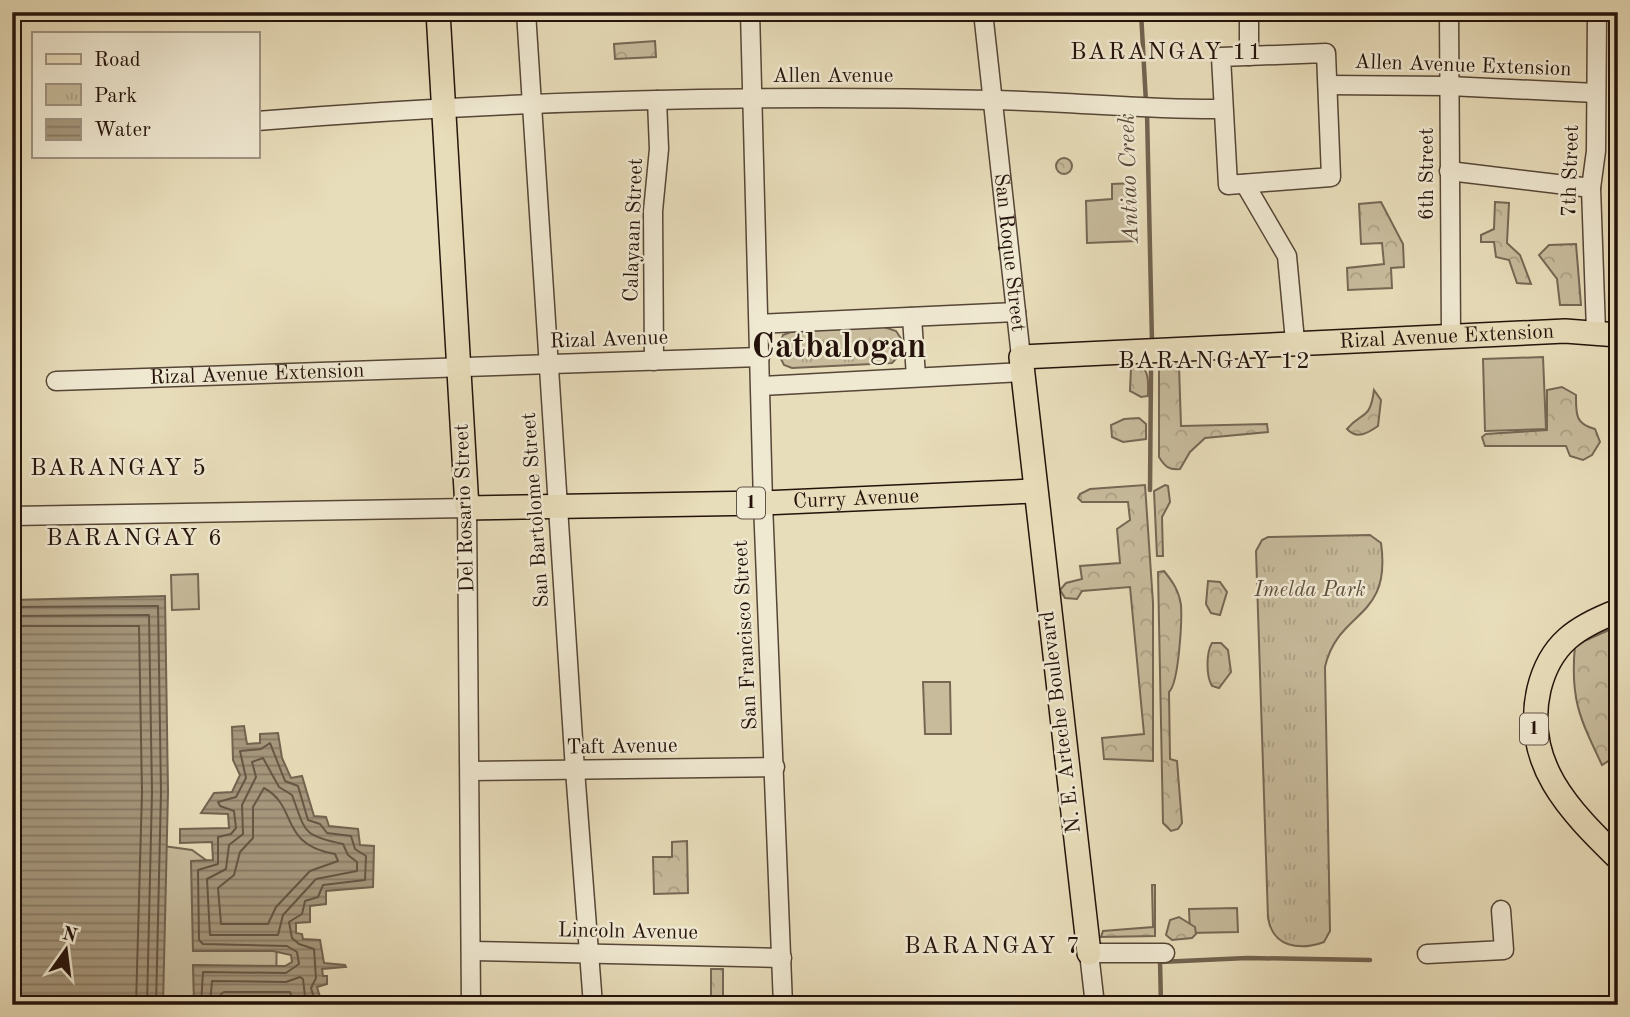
<svg xmlns="http://www.w3.org/2000/svg" width="1630" height="1017" font-family="'Old Standard TT',serif">
<style>
.grass{fill:#c7bb9c;stroke:#766754;stroke-width:2}
.forest{fill:url(#forest-crowns);stroke:#766754;stroke-width:2}
.park{fill:url(#park-tufts);stroke:#766754;stroke-width:2}
.water{fill:url(#water-rules);stroke:#726350;stroke-width:2}
.lines{fill:none;stroke-linecap:round;stroke-linejoin:round}
.shore{stroke:#665644;stroke-width:2}
.stream{stroke:#726350;stroke-width:4.5}
.minor-casing{stroke:#564637;stroke-width:21}
.major-casing{stroke:#25130b;stroke-width:26}
.minor{stroke:#f0e9d2;stroke-width:18}
.major{stroke:#e8ddba;stroke-width:23}
.labels{text-anchor:middle;dominant-baseline:central;stroke-width:5;stroke-linejoin:round;paint-order:stroke}
.shield{fill:#f0e9d2;stroke:#625347;stroke-width:2}
.shield-label{font-size:19px;font-weight:bold;fill:#25130b}
.street-label{font-size:21px;fill:#25130b;stroke:#f0e9d2}
.park-label{font-size:21px;font-style:italic;fill:#5e4e3e;stroke:#f0e9d2}
.water-label{font-size:23px;font-style:italic;fill:#594839;stroke:#f0e9d2}
.quarter-label{font-size:24px;letter-spacing:2px;fill:#25130b;stroke:#f0e9d2}
.town-label{font-size:35px;font-weight:bold;fill:#25130b;stroke:#f0e9d2}
</style>
<defs>
<pattern id="forest-crowns" width="20" height="18" patternUnits="userSpaceOnUse" patternTransform="scale(1.75)"><rect width="20" height="18" fill="#c7bb9c"/><path d="M2 6a3 3 0 1 1 6 0M12 15a3 3 0 1 1 6 0" fill="none" stroke="#aba085"/></pattern>
<pattern id="park-tufts" width="24" height="20" patternUnits="userSpaceOnUse" patternTransform="scale(1.75)"><rect width="24" height="20" fill="#c7bb9c"/><path d="M3 7l-1-3M5 7V3M7 7l1-3M15 17l-1-3M17 17v-4M19 17l1-3" fill="none" stroke="#aba085"/></pattern>
<pattern id="water-rules" width="6" height="5" patternUnits="userSpaceOnUse" patternTransform="scale(1.75)"><rect width="6" height="5" fill="#a6987e"/><path d="M0 2.5h6" fill="none" stroke="#877b65"/></pattern>
</defs>
<rect width="100%" height="100%" fill="#e8ddba"/>
<filter id="stains"><feTurbulence type="fractalNoise" baseFrequency=".00286" numOctaves="4"/><feColorMatrix values="0 0 0 0 .2 0 0 0 0 .09 0 0 0 0 .02 0 0 0 .5 -.17"/></filter>
<radialGradient id="worn" r=".72"><stop offset=".6" stop-color="#630" stop-opacity="0"/><stop offset="1" stop-color="#630" stop-opacity=".3"/></radialGradient>
<path class="grass" d="M1135,183L1137,241L1087,243L1086,201L1112,199V184Z
M1543,357L1546,429L1485,431L1483,359Z
M198,574L199,609L172,610L171,575Z
M923,682H950L951,734H925Z
M156,845L192,850L277,911L276,1005H155Z
M1237,908L1238,932L1190,933L1189,909Z"/>
<path class="forest" d="M603,12H662L664,16L603,19Z
M655,41L656,57L615,59L614,44Z
M1056 166a8 8 0 1 1 16 0a8 8 0 1 1-16 0Z
M1381,202L1403,244L1404,267L1391,268L1392,288L1348,290L1347,268L1384,264L1382,243L1361,244L1359,204Z
M1495,202L1509,203L1507,243L1520,255L1531,284L1517,283L1509,260L1496,257L1494,242H1481V235L1494,229Z
M1576,244L1581,305H1560L1557,279L1539,255L1549,245Z
M1159,356H1182L1184,361L1179,366L1181,426L1267,424L1268,432L1205,438L1190,452L1180,469C1169,470 1165,467 1159,457Z
M1139,364C1150,371 1148,384 1148,396L1141,397L1130,391L1131,368Z
M1562,387L1576,395C1576,414 1575,424 1595,429L1600,442L1592,455L1583,460L1570,456L1566,446H1485L1482,437L1486,434L1547,430V390Z
M1374,390L1381,400L1378,426C1368,433 1357,440 1347,429C1362,411 1370,421 1374,390Z
M1139,418L1146,424V439L1123,442L1112,437L1111,425L1124,419Z
M1145,485L1153,603V761L1104,759L1102,738L1144,734L1130,587L1082,591L1077,599L1065,598L1060,590L1066,583L1082,579L1080,566L1120,563L1117,529L1130,520L1128,502H1082L1078,498L1080,494L1090,489Z
M1165,485L1168,486L1170,502L1162,517L1163,556H1157L1154,491Z
M1164,571C1173,582 1179,591 1181,605C1182,620 1179,683 1169,692L1170,759L1177,761L1182,823L1178,829L1171,831L1163,823L1158,572Z
M1208,581L1220,582L1227,592L1220,615L1211,613L1206,604Z
M1618,626V755L1602,765C1579,717 1570,698 1575,645Z
M1212,643H1221L1228,650L1231,672L1219,688L1212,686C1206,676 1206,653 1212,643Z
M687,841L688,893L654,894L653,857H672V842Z
M1152,885H1155V936L1101,937L1103,931L1153,927Z
M1179,917L1195,927L1196,934L1192,938L1172,940L1166,935L1170,920Z
M711,969H723V1005H711Z"/>
<path class="park" d="M881,326L896,331L904,343L903,351L892,363L792,368L784,365L777,351L783,335L791,332Z
M1370,535L1381,543C1392,621 1338,609 1325,667L1330,931L1324,942C1299,951 1273,947 1268,918L1256,551L1262,540L1268,537Z"/>
<path class="water" d="M165,596L168,792L163,1005H12V600Z
M244,726L247,744L260,743V734L278,733L282,758L291,778L302,776L314,816L326,817L329,826L358,829L360,845L374,846L373,887L326,891V904L310,906V922L296,923V933L302,934L303,939L320,940L324,963L345,965L346,967L322,969L323,976H327V984L317,987L321,1000L328,999L329,1005H194L193,965L285,966L292,962L291,955L273,951H193L191,861L213,860L212,842L180,843V829L229,828L228,814L201,813L214,793L232,792L240,775L233,760L232,727Z"/>
<g class="lines">
<path class="shore" d="M12,607L158,606L161,792L156,1005
M12,616L149,615L152,792L147,1005
M12,626H139L142,792L136,1005
M263,758L279,787L292,795C306,832 301,835 343,844L348,855L357,862V871L316,879L283,915L278,935H210L207,879L226,869L229,845L243,834L242,805L256,777L252,762Z
M264,788C299,807 278,844 335,854L338,861L310,871L276,907L268,924H221L218,888L234,875L240,852L253,838V807Z
M201,1005L203,972L286,973L299,964L297,952L287,946L203,944L199,940L198,870L218,864V837L231,834L236,828L234,811L220,806L218,802L236,797L246,778L240,751L261,749L270,743L285,781L298,786L308,820L320,824L327,833L351,836L355,849L366,856L365,880L323,885L318,897L305,901L302,914L289,922L292,938L299,944L314,949L316,978L311,988L316,1005
M210,1005L212,981L286,982L300,977L303,979L306,1005
M221,1005V994L224,992H290L295,1005"/>
<path class="stream" d="M1141,12L1146,103
M1147,112L1152,342
M1150,490L1151,369
M1160,960L1161,1005
M1160,962L1247,958L1370,960"/>
<g class="minor-casing">
<g id="minor">
<path d="M526,12L575,770L593,1005"/>
<path d="M750,12L763,503L783,1005"/>
<path id="s1" d="M983,12L1021,357"/>
<path d="M1449,12L1451,336"/>
<path d="M1326,53L1331,177L1228,185L1221,57Z"/>
<path d="M1249,56V12"/>
<path d="M1328,85L1449,86L1596,93"/>
<path d="M257,121C501,101 746,94 991,100C1068,101 1145,110 1223,109"/>
<path d="M1449,171L1591,188"/>
<path d="M1245,184L1287,256L1295,341"/>
<path d="M912,317L916,377"/>
<path d="M759,324L1016,312"/>
<path d="M1596,331L1591,188L1596,151L1597,12"/>
<path d="M654,361L653,211L659,149L657,100"/>
<path id="s2" d="M56,381L760,357"/>
<path d="M761,386L1022,372"/>
<path d="M12,516L467,508L471,1005"/>
<path d="M470,771L775,767"/>
<path d="M473,951L782,958"/>
<path d="M1427,954L1504,950L1501,910"/>
<path d="M1095,1005L1089,953H1165"/>
</g>
</g>
<g class="major-casing">
<g id="major">
<path id="s3" d="M438,12L467,508L763,503L1034,491"/>
<path d="M1618,611C1576,627 1550,644 1539,689C1522,763 1569,810 1618,858"/>
<path id="s4" d="M1089,953L1021,357L1565,331L1618,335"/>
</g>
</g>
<use href="#minor" class="minor"/>
<use href="#major" class="major"/>
</g>
<g class="labels">
<g class="shield">
<rect x="737" y="487.5" width="28" height="31" rx="5"/>
<rect x="1520" y="713.5" width="28" height="31" rx="5"/>
</g>
<g class="shield-label">
<text x="751" y="503">1</text>
<text x="1534" y="729">1</text>
</g>
<g class="street-label">
<text transform="translate(1463 66) rotate(2)">Allen Avenue Extension</text>
<text x="833" y="76">Allen Avenue</text>
<text transform="translate(1571 171) rotate(-88)">7th Street</text>
<text transform="translate(1427 174) rotate(-90)">6th Street</text>
<text transform="translate(634 230) rotate(-88)">Calayaan Street</text>
<text stroke="none"><textPath href="#s1" startOffset="242">San Roque Street</textPath></text>
<text stroke="none"><textPath href="#s4" startOffset="1026">Rizal Avenue Extension</textPath></text>
<text transform="translate(609 340) rotate(-2)">Rizal Avenue</text>
<text stroke="none"><textPath href="#s2" startOffset="201">Rizal Avenue Extension</textPath></text>
<text stroke="none"><textPath href="#s3" startOffset="886">Curry Avenue</textPath></text>
<text transform="translate(465 508) rotate(-92)">Del Rosario Street</text>
<text transform="translate(536 510) rotate(-94)">San Bartolome Street</text>
<text transform="translate(746 635) rotate(-93)">San Francisco Street</text>
<text transform="translate(1061 722) rotate(-97)">N. E. Arteche Boulevard</text>
<text transform="translate(622 747) rotate(-1)">Taft Avenue</text>
<text transform="translate(628 932) rotate(1)">Lincoln Avenue</text>
</g>
<g class="park-label">
<text x="1310" y="590">Imelda Park</text>
</g>
<g class="water-label">
<text transform="translate(1129 178) rotate(-92)">Antiao Creek</text>
</g>
<g class="quarter-label">
<text x="1167" y="53">BARANGAY 11</text>
<text x="1215" y="362">BARANGAY 12</text>
<text x="119" y="469">BARANGAY 5</text>
<text x="135" y="539">BARANGAY 6</text>
<text x="993" y="947">BARANGAY 7</text>
</g>
<g class="town-label">
<text x="839" y="347">Catbalogan</text>
</g>
</g>
<rect width="1630" height="1017" fill="none" stroke="#e8ddba" stroke-width="42"/>
<rect x="14" y="14" width="1602" height="989" fill="none" stroke="#25130b" stroke-width="3.5"/>
<rect x="21" y="21" width="1588" height="975" fill="none" stroke="#25130b" stroke-width="2"/>
<rect x="32" y="32" width="228" height="126" fill="#f0e9d2" stroke="#9f9382" stroke-width="2"/>
<rect x="46" y="54" width="35" height="10" fill="#e8ddba" stroke="#9f9382" stroke-width="2"/>
<text x="94" y="66" font-size="21" fill="#25130b">Road</text>
<rect x="46" y="84" width="35" height="21" fill="url(#park-tufts)" stroke="#9f9382" stroke-width="2"/>
<text x="94" y="102" font-size="21" fill="#25130b">Park</text>
<rect x="46" y="119" width="35" height="21" fill="url(#water-rules)" stroke="#9f9382" stroke-width="2"/>
<text x="94" y="136" font-size="21" fill="#25130b">Water</text>
<g transform="translate(66 950) rotate(14)" stroke="#f0e9d2" stroke-width="5" paint-order="stroke">
<path d="M0-5L12 26L0 18L-12 26Z" fill="#25130b"/>
<text y="-10" font-size="19" font-weight="bold" text-anchor="middle" fill="#25130b">N</text>
</g>
<rect width="100%" height="100%" filter="url(#stains)"/>
<rect width="100%" height="100%" fill="url(#worn)"/>
</svg>
